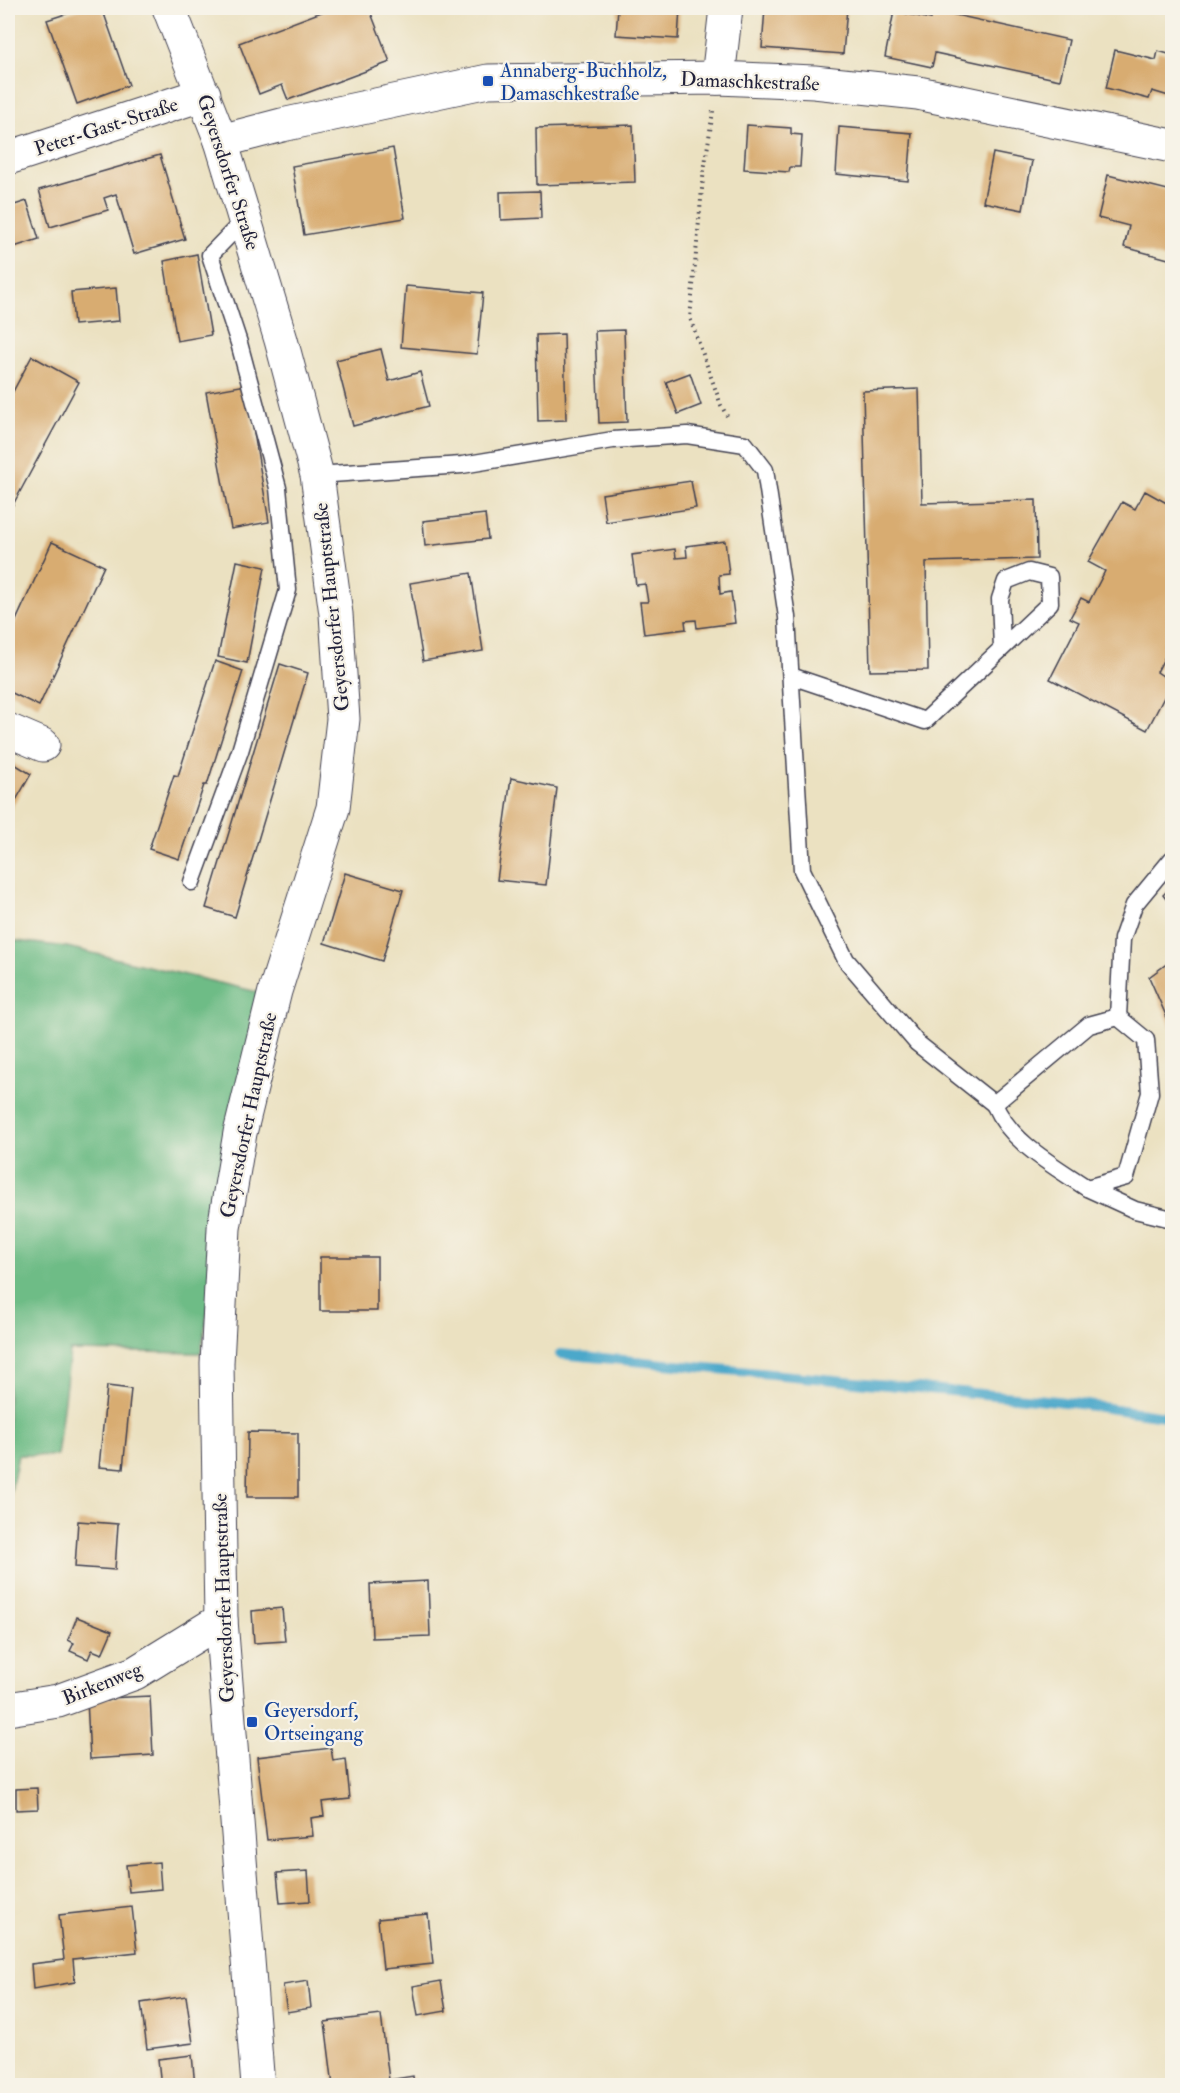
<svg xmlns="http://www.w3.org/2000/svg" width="1180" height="2093" font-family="'IM FELL Double Pica',serif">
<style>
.forest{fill:#6ebc86;stroke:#486f60;stroke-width:1.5}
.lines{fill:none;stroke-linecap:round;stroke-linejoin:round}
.stream{stroke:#4ca8ca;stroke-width:10}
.building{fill:#d8ac71}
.lane-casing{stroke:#403f4f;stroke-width:19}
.street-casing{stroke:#403f4f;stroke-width:35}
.secondary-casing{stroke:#403f4f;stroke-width:35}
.path{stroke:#403f4f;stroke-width:4;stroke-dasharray:1.5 4.5;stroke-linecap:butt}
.lane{stroke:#fff;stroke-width:16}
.street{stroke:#fff;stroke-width:33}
.secondary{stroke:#fff;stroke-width:33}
.transit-dot{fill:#1a4fb4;stroke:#f7f3e8;stroke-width:2}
.labels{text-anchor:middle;stroke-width:4.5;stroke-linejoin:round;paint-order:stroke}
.transit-label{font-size:20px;fill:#164399;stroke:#f7f3e8;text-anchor:start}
.street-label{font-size:20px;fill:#22223b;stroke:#f7f3e8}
</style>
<rect width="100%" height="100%" fill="#f7f3e8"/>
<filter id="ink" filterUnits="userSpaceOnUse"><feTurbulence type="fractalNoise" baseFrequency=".0167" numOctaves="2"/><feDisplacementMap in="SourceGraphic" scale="12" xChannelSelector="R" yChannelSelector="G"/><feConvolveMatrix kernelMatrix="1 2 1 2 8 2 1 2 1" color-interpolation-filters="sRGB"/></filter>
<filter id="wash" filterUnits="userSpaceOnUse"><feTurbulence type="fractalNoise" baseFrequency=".008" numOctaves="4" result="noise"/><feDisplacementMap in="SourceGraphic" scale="24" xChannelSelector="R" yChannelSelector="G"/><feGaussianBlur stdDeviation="1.35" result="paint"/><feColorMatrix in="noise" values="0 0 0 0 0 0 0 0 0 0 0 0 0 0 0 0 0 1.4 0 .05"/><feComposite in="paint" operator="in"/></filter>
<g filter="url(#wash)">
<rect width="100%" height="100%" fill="#ebe1c1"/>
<polygon class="forest" points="8,940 67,947 258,992 201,1353 70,1351 57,1456 18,1455 8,1506"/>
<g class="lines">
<polyline class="stream" points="560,1354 1057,1401 1172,1417"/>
</g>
<g id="blocks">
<g class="building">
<polygon points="84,8 102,8 129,85 77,104 47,20"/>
<polygon points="332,8 369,8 390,62 288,100 282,85 259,94 239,43"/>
<polygon points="618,8 680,8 678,39 616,35"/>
<polygon points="765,8 847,8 843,54 762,48"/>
<polygon points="933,10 1069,40 1060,80 935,53 932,67 885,57 894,11 931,19"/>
<polygon points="1115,50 1156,60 1158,51 1172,55 1172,97 1152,91 1149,99 1106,88"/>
<polygon points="633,125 635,182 537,185 536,128"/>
<polygon points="747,125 791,128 791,134 802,135 800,167 790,167 789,172 744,169"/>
<polygon points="839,127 912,133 908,181 836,174"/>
<polygon points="393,148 405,218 304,235 292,166"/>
<polygon points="993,153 1032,161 1023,210 983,202"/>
<polygon points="160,155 185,239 134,254 116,194 104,198 108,210 50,227 39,190"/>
<polygon points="1108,175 1172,191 1172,260 1124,247 1129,226 1098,218"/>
<polygon points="540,191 541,218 501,220 500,192"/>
<polygon points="27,201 39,239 8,249 8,207"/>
<polygon points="197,254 211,335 177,341 164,261"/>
<polygon points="406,286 483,293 477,354 401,347"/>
<polygon points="116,288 119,321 74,325 71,292"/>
<polygon points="624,330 627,422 599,423 595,331"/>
<polygon points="564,334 566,420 538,421 536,335"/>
<polygon points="381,349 389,381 420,372 429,406 353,426 336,360"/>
<polygon points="32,356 79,382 8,514 8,401"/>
<polygon points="690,373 701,405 678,414 666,382"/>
<polygon points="246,385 269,522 231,529 206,392"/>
<polygon points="919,389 922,503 1036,500 1037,559 926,562 928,670 870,671 863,391"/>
<polygon points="691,481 696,508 606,522 602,494"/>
<polygon points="1145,491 1172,506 1172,643 1157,672 1172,682 1147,730 1050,679 1079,622 1070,618 1081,598 1089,602 1105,571 1088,562 1122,502 1135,509"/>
<polygon points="485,514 488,539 425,546 423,521"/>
<polygon points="725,541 729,574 719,575 720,594 731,592 735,623 697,628 696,620 685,621 686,629 644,634 640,602 648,602 645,584 636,585 632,555 675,549 676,558 687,557 686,546"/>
<polygon points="52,542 104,566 39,706 8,691 8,638"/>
<polygon points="237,561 265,567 247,663 218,657"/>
<polygon points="471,573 483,651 423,661 410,583"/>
<polygon points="215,661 243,671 207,785 204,785 179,859 149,849 174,775 178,776"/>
<polygon points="280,664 308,673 235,917 206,908"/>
<polygon points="8,760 31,774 8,814"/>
<polygon points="511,778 557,788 546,885 497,880"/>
<polygon points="345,873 403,890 382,961 324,943"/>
<polygon points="1172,886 1172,907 1163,895"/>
<polygon points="1172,960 1172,1029 1149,977"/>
<rect x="320" y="1257" width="57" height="54"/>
<polygon points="107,1386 131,1389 123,1469 99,1467"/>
<polygon points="248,1432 298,1433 298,1497 247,1497"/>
<polygon points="78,1521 118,1524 115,1570 75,1567"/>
<polygon points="428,1581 430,1636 372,1638 370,1584"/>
<polygon points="282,1608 285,1641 254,1643 252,1611"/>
<polygon points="77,1617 112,1631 102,1654 92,1650 88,1659 70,1651 74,1643 68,1640"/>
<polygon points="150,1696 153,1755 90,1759 87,1699"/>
<polygon points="331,1748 333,1761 346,1759 350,1799 322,1802 324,1816 311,1818 313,1836 267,1840 257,1757"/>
<polygon points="37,1788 38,1809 16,1810 16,1789"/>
<polygon points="159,1862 161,1889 129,1892 126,1865"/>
<polygon points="308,1871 310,1901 280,1903 277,1873"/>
<polygon points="132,1907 137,1952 73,1959 75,1982 33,1989 31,1964 64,1960 59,1915"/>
<polygon points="428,1914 433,1964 383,1969 378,1919"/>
<polygon points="308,1981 311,2008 287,2012 283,1985"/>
<polygon points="441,1981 446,2011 418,2016 413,1986"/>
<polygon points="186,1996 193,2043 147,2049 141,2003"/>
<polygon points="381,2015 389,2080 413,2076 414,2086 333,2086 325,2022"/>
<polygon points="192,2055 195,2086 161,2086 158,2059"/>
</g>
</g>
</g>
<g filter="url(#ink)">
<use href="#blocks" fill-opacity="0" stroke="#403f4f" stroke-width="1.5"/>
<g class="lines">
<g class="lane-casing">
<g id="lane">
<polyline points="317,475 462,465 613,440 687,435 745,444 765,470 787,617 802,870 846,960 917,1043 994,1104 1089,1025 1118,1017 1122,939 1134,905 1172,859"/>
<polyline points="791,676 925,721 1050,603 1049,577 1029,572 1006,581 1000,599 1002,648"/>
<polyline points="192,882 240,751 288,590 278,488 239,343 210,255 245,219"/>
<path d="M994,1104C1011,1143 1053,1165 1087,1188L1126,1177L1150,1093L1146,1040L1118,1017"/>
<polyline points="1087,1188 1135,1210 1172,1219"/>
</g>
</g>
<g class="street-casing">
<g id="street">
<polyline points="718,78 726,8"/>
<polyline points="221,141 282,125 488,81 718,78 814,82 918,93 1172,146"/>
<polyline points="8,158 204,94"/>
<polyline points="8,730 43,745"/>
<polyline points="8,1709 58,1701 135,1673 221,1620"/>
</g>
</g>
<g class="secondary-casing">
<polyline id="secondary" points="169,8 221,141 281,340 317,475 336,614 343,719 333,808 275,991 240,1133 224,1228 217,1363 221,1620 258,2086"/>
</g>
<polyline class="path" points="713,111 703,178 690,318 721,405 727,416"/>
<use href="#lane" class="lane"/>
<use href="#street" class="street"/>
<use href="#secondary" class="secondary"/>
</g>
</g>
<g class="transit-dot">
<rect x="482" y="75" width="12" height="12" rx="3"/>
<rect x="246" y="1716" width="12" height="12" rx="3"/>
</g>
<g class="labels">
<g class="transit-label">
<text x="500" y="77">Annaberg-Buchholz,<tspan x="500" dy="23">Damaschkestraße</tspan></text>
<text x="264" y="1717">Geyersdorf,<tspan x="264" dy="23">Ortseingang</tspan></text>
</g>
<g class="street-label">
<text transform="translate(750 81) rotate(2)" y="7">Damaschkestraße</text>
<text transform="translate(106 126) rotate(-18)" y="7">Peter-Gast-Straße</text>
<text transform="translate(229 172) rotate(72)" y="7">Geyersdorfer Straße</text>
<text transform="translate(331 607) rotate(-96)" y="7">Geyersdorfer Hauptstraße</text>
<text transform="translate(248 1115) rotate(-78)" y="7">Geyersdorfer Hauptstraße</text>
<text transform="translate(223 1598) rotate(-92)" y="7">Geyersdorfer Hauptstraße</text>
<text transform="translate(102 1683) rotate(-22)" y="7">Birkenweg</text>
</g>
</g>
<rect width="1180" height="2093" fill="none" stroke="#f7f3e8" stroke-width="30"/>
</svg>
